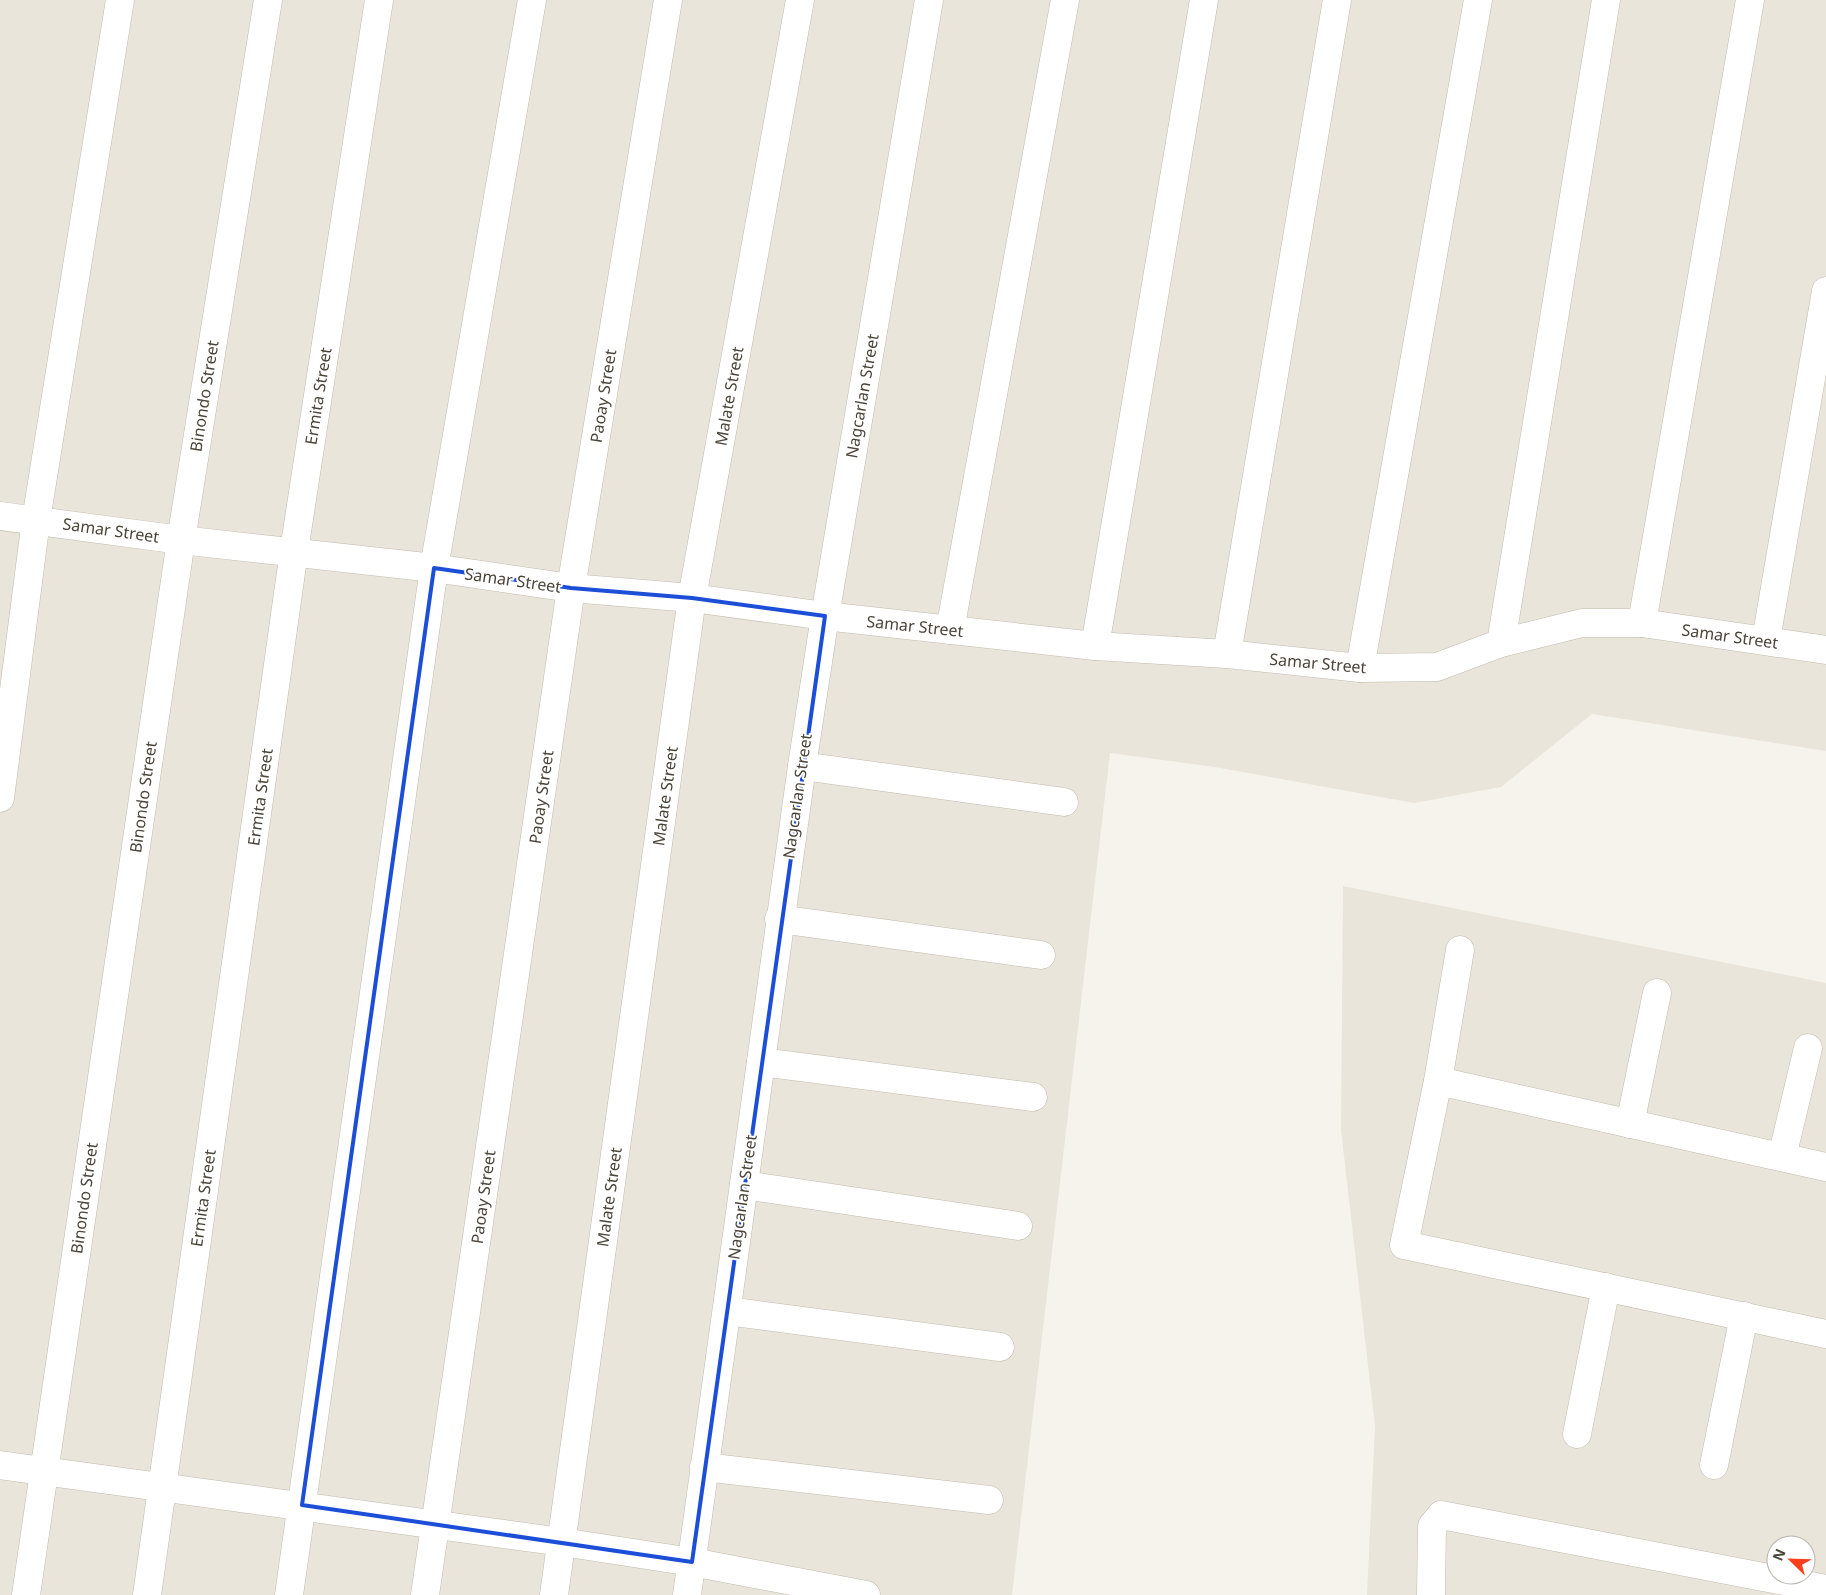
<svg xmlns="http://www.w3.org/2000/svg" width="1826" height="1595" font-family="'Noto Sans',sans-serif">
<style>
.residential{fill:#eae5da;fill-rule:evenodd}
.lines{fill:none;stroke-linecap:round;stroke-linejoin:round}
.street-casing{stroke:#c2bbae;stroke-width:29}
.street{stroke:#fff;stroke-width:28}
.marked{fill:none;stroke:#1d4ed8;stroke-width:4;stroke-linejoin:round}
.labels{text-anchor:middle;stroke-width:4;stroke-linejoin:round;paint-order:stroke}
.street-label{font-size:16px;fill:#4b4439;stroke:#fff}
</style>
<rect width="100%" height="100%" fill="#f6f3ec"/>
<g class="residential">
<polygon points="0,0 1826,0 1826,751 1592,714 1501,787 1414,803 1215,767 1110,753 1012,1595 0,1595"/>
<path d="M1343,886L1826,983V1595H1367L1375,1426L1341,1130ZM1776,1545H1806V1575H1776Z"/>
</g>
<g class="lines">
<g class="street-casing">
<g id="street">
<polyline points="0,516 181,540 434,568 571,588 692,598 825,616 1095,646 1227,654 1360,668 1437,667 1501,643 1582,623 1642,623 1826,650"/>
<polyline points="1642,623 1750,0"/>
<polyline points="950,630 1065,0"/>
<polyline points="1766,640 1826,291"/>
<polyline points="1501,643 1606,0"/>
<polyline points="1095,646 1204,0"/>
<polyline points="1227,654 1337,0"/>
<polyline points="1360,668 1478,0"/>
<polyline points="802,766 1064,802"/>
<polyline points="0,798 36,520 120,0"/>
<polyline points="779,919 1041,955"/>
<polyline points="1460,950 1438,1081 1826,1167"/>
<polyline points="761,1062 1033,1097"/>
<polyline points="1438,1081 1404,1245 1826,1334"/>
<polyline points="1630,1124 1657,993"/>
<polyline points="1782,1157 1808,1048"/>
<polyline points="744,1185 1018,1226"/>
<polyline points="727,1311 1000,1347"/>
<polyline points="1577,1434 1606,1287"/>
<polyline points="0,1465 562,1542 692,1562 866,1595"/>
<polyline points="1714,1465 1744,1316"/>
<polyline points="704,1467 989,1500"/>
<polyline points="26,1595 181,540 268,0"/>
<polyline points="147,1595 294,551 379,0"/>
<polyline points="289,1595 434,568 532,0"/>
<polyline points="425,1595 571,588 668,0"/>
<polyline points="554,1595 692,598 800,0"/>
<polyline points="687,1595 802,766 825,616 929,0"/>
<polyline points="1431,1595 1432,1526 1441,1515 1826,1589"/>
</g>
</g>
<use href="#street" class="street"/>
</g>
<path class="marked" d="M434,568L571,588L692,598L825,616L692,1562L302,1505Z"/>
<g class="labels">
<g class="street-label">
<text transform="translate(204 396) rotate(-81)" y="6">Binondo Street</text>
<text transform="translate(318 396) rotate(-81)" y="6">Ermita Street</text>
<text transform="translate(603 396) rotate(-81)" y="6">Paoay Street</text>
<text transform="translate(729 396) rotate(-80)" y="6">Malate Street</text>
<text transform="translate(862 396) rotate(-80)" y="6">Nagcarlan Street</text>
<text transform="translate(111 530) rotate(8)" y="6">Samar Street</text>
<text transform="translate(513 580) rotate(8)" y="6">Samar Street</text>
<text transform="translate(915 626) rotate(6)" y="6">Samar Street</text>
<text transform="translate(1730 636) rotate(8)" y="6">Samar Street</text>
<text transform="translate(1318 663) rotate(5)" y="6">Samar Street</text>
<text transform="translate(665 796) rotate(-82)" y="6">Malate Street</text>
<text transform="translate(797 796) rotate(-82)" y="6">Nagcarlan Street</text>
<text transform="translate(143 797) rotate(-82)" y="6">Binondo Street</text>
<text transform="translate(260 797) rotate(-82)" y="6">Ermita Street</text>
<text transform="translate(541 797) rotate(-82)" y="6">Paoay Street</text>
<text transform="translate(483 1197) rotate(-82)" y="6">Paoay Street</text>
<text transform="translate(609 1197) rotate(-82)" y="6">Malate Street</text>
<text transform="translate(742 1197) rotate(-82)" y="6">Nagcarlan Street</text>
<text transform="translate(84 1198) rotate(-82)" y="6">Binondo Street</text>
<text transform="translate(203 1198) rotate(-82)" y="6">Ermita Street</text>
</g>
</g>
<g transform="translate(1791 1560) rotate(293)"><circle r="24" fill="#ffffff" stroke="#b7b4b0"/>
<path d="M0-4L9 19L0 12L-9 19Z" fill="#fc3f1d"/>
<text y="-8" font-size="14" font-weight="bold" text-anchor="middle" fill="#4b4439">N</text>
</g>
</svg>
